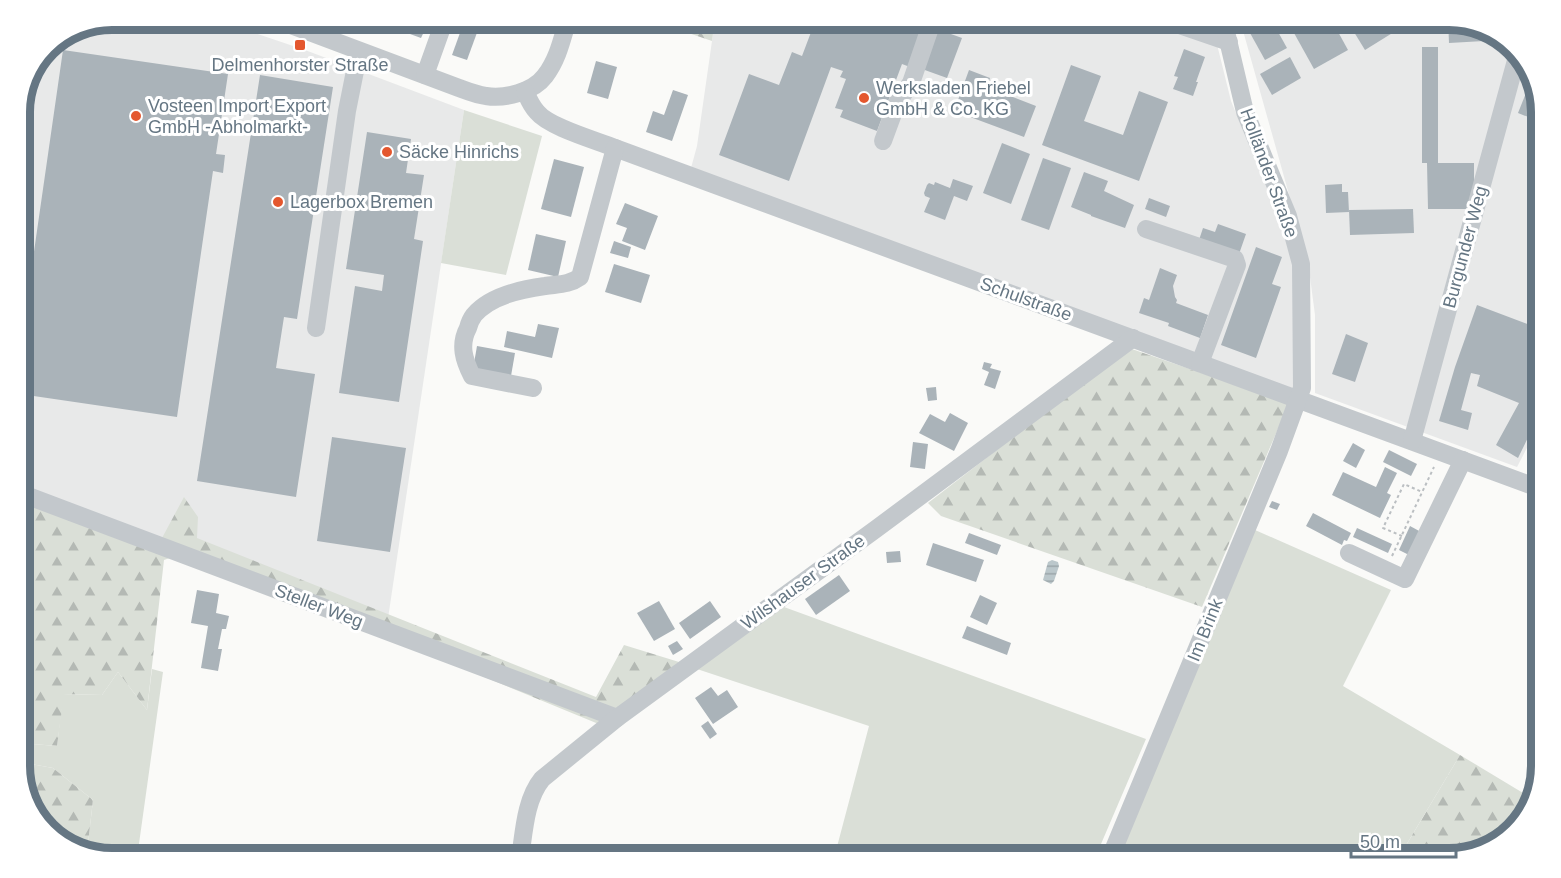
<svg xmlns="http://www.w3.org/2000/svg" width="1561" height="878" font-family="Helvetica,sans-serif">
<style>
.built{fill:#e8e9e9}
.grass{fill:#dadfd7}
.forest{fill:url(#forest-firs)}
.water{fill:url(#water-rules)}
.building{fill:#aab3b9}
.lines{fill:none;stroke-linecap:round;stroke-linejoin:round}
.path{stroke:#bbbfc2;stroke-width:2;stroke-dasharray:3 3;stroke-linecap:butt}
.minor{stroke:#c3c8cc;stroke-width:18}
.poi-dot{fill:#e4572e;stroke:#fff;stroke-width:2}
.labels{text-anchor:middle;stroke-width:6;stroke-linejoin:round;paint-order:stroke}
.poi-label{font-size:18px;fill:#657683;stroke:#fff;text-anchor:start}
.street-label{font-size:18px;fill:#657683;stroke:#fff}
.rim{fill:none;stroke:#657683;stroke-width:8}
</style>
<defs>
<pattern id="forest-firs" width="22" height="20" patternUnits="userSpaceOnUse" patternTransform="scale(1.5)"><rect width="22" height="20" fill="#dadfd7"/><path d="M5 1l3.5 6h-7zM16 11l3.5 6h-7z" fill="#b4b9b4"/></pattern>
<pattern id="water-rules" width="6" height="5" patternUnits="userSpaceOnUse" patternTransform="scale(1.5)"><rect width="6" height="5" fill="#bbc7cb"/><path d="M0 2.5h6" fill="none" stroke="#9ca6aa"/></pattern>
</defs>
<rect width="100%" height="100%" fill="#fafaf8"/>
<g class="built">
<polygon points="112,20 216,20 305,50 464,110 387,625 20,484 20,106 47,46"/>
<polygon points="715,20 1211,20 1231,101 1296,260 1293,390 691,168 697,146"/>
<polygon points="1240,20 1449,20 1495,32 1526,61 1541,106 1541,421 1517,467 1315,393 1315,315 1308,262"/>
</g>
<g class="grass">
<polygon points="464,110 542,136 506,275 441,263"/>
<polygon points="1255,530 1391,590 1343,686 1460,755 1402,852 1393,858 1117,858"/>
<polygon points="784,607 1146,739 1095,858 834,858 869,726 697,669"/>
<polygon points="152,669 163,672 137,858 112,858 87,852 93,800 53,768 20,762 20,743 57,746 63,694 102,695 118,672 147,710"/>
</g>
<g class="forest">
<polygon points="650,20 705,20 714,26 712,41"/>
<polygon points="1129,348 1289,403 1202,607 941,516 928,503"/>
<polygon points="20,484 162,538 184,497 198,517 197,538 596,697 624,645 679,662 601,725 184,553 164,560 147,710 118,672 102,695 64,694 57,746 20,743"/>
<polygon points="1460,755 1533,799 1529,812 1496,846 1450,858 1410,858 1402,852"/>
<polygon points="20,762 53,768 93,800 87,852 66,846 32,813 20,772"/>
</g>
<polygon class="water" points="1052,560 1058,562 1059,566 1054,581 1051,584 1043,580 1048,562"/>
<g class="building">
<polygon points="357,19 374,19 372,25"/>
<polygon points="402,19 430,19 421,38 410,34 414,24"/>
<polygon points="465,19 482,19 467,60 452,55"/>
<polygon points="816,19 919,19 915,29 923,32 910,67 902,64 877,131 840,117 843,110 835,108 846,79 840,77 843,71 831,67 789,181 719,155 749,74 779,85 792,52 802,56"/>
<polygon points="1296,19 1331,19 1348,50 1314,69 1289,24"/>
<polygon points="1346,19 1415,19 1365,50"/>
<polygon points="1448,19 1483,29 1484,41 1449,43"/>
<polygon points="1272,21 1287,48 1265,60 1250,33"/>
<polygon points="937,29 962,38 947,78 922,69"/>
<polygon points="1422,47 1438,47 1438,163 1474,163 1474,209 1428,209 1427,163 1422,163"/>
<polygon points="1184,49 1205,57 1196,82 1198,82 1193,96 1173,89 1178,77 1174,76"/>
<polygon points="63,50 228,74 216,154 225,155 223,173 213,171 177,417 20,394 20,349"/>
<polygon points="1290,57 1301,78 1272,95 1260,74"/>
<polygon points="596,61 617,67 608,99 587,93"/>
<polygon points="1071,65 1101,76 1084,121 1123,135 1139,91 1168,102 1139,181 1042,145"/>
<polygon points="969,70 990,78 987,87 1036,106 1024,137 954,111"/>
<polygon points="260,75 333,87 297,319 284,317 276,368 315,374 296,497 197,481"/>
<polygon points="1532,78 1541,106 1541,122 1518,113"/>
<polygon points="673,90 688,95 672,141 646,132 653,111 664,115"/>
<polygon points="367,132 411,139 406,173 424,175 414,239 423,241 399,402 339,393 355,286 382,291 384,275 346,269"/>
<polygon points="1002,143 1030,154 1011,204 983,193"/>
<polygon points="1043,158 1071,168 1049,230 1021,220"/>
<polygon points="554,159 584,167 571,217 541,209"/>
<polygon points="1541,168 1541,194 1532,191"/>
<polygon points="1084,172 1108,181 1104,191 1134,205 1125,228 1091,216 1091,215 1071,207"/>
<polygon points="953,179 973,186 967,201 954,196 945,220 924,212 930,198 925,196 924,193 927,185 929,183 934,185 935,182 950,188"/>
<polygon points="1342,184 1342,192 1348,192 1349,212 1326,213 1325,185"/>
<polygon points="1149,198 1170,206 1166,217 1145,209"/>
<polygon points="625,203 658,216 645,250 622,241 627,228 616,224"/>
<polygon points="1413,209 1414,233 1350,235 1349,210"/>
<polygon points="1218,224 1246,234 1239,254 1199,240 1203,228 1215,232"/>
<polygon points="536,234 566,241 558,277 528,270"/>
<polygon points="614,241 631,247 628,258 610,253"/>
<polygon points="1256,247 1282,257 1272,284 1281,287 1256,358 1221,345"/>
<polygon points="614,264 650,275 641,303 605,292"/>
<polygon points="1160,268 1177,275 1173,286 1175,297 1177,300 1176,303 1208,315 1200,338 1168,326 1169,323 1139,313 1144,298 1149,300"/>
<polygon points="1477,305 1541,329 1541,411 1518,458 1496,445 1519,403 1477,386 1480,375 1471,373 1461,410 1472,413 1468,430 1439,421 1455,367"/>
<polygon points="538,324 559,328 552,358 504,347 507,331 535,337"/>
<polygon points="1346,334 1368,343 1355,382 1332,374"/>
<polygon points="477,346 515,353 511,376 473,369"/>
<polygon points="984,362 992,364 990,368 1001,371 995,389 984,385 989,372 982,369"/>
<polygon points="936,387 937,400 928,401 926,388"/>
<polygon points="950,413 968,423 954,451 919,433 930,414 945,422"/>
<polygon points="332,437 406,448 390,552 317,541"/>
<polygon points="913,442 928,444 925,469 910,467"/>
<polygon points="1353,443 1365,450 1356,468 1343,461"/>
<polygon points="1389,450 1417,464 1411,476 1383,462"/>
<polygon points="1385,467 1397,473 1387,493 1391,495 1380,518 1332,495 1343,472 1376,487"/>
<polygon points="1272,501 1280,504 1277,510 1269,507"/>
<polygon points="1313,513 1351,533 1347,541 1344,540 1342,545 1306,526"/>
<polygon points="1410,526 1421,532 1409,555 1399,550"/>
<polygon points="1357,528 1392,544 1388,553 1353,537"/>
<polygon points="969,533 1001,545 997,555 965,543"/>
<polygon points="933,543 984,560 976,582 926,565"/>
<polygon points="900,551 901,562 887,563 886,552"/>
<polygon points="839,575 850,591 816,615 805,599"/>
<polygon points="197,590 219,594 216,613 229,616 226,629 222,629 218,649 222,649 218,671 201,668 208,626 191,623"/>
<polygon points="980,595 997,603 987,625 970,617"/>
<polygon points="659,601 675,629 654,641 637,613"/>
<polygon points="710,601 721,617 690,639 679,623"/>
<polygon points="967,626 1011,643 1007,655 962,638"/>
<polygon points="677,641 683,649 673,655 668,646"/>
<polygon points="711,687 718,696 727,690 738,707 713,724 695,698"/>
<polygon points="708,721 717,734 710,739 701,726"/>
</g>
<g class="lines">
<g class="path">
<polyline points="245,19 260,25"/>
<polyline points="1402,536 1383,528 1404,484 1422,492"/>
<polyline points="1392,556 1434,467"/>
</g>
<g class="minor">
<path d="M275,19L459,88C467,91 477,95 486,96C505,99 533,92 545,76C558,59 562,39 568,19"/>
<polyline points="1034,19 1049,25 1078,24 1095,19"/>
<polyline points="1162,19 1229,42"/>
<polyline points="425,75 445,19"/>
<path d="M525,91C528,98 531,106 537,112C549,127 595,140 615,148L1541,489"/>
<polyline points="883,141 897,103 911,83 933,19"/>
<polyline points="1146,229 1235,259 1237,265 1200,363"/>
<polyline points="316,328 347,111 359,51"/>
<path d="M533,388L472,376C464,360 459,345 468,328C469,324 471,319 474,315C490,296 522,289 545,286C558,284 569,285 580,277L615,148"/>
<polyline points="1412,441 1518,53"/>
<polyline points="20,493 617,718"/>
<polyline points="1349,553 1405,579 1463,460"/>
<path d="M520,858C524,833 525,800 542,779L617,718L876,529L1133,338"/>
<polyline points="1110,858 1279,451 1302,388 1301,264 1288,216 1245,112 1223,19"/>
</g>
</g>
<g class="poi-dot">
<rect x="294" y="39" width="12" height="12" rx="3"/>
<circle cx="864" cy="98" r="6"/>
<circle cx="136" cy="116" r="6"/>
<circle cx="387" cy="152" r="6"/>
<circle cx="278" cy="202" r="6"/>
</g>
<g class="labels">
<g class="poi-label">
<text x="300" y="71" text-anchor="middle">Delmenhorster Straße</text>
<text x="876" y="94">Werksladen Friebel<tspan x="876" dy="21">GmbH &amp; Co. KG</tspan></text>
<text x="148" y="112">Vosteen Import Export<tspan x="148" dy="21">GmbH -Abholmarkt-</tspan></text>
<text x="399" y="158">Säcke Hinrichs</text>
<text x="290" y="208">Lagerbox Bremen</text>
</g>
<g class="street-label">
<text transform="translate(1269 173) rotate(70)" y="6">Holländer Straße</text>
<text transform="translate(1465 247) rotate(-75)" y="6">Burgunder Weg</text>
<text transform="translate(1026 299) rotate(20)" y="6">Schulstraße</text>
<text transform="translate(803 582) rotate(-36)" y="6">Wilshauser Straße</text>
<text transform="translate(319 606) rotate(21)" y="6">Steller Weg</text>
<text transform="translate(1205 630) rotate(-68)" y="6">Im Brink</text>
</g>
</g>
<path d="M0 0H1561V878H0ZM112 30H1449A82 82 0 0 1 1531 112V766A82 82 0 0 1 1449 848H112A82 82 0 0 1 30 766V112A82 82 0 0 1 112 30Z" fill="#fff" fill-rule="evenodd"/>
<path class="rim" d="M112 30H1449A82 82 0 0 1 1531 112V766A82 82 0 0 1 1449 848H112A82 82 0 0 1 30 766V112A82 82 0 0 1 112 30Z"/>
<path d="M1351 848v9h105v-9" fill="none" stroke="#657683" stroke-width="3"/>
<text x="1360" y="848" font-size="18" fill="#657683" stroke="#ffffff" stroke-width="4.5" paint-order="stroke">50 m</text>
</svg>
